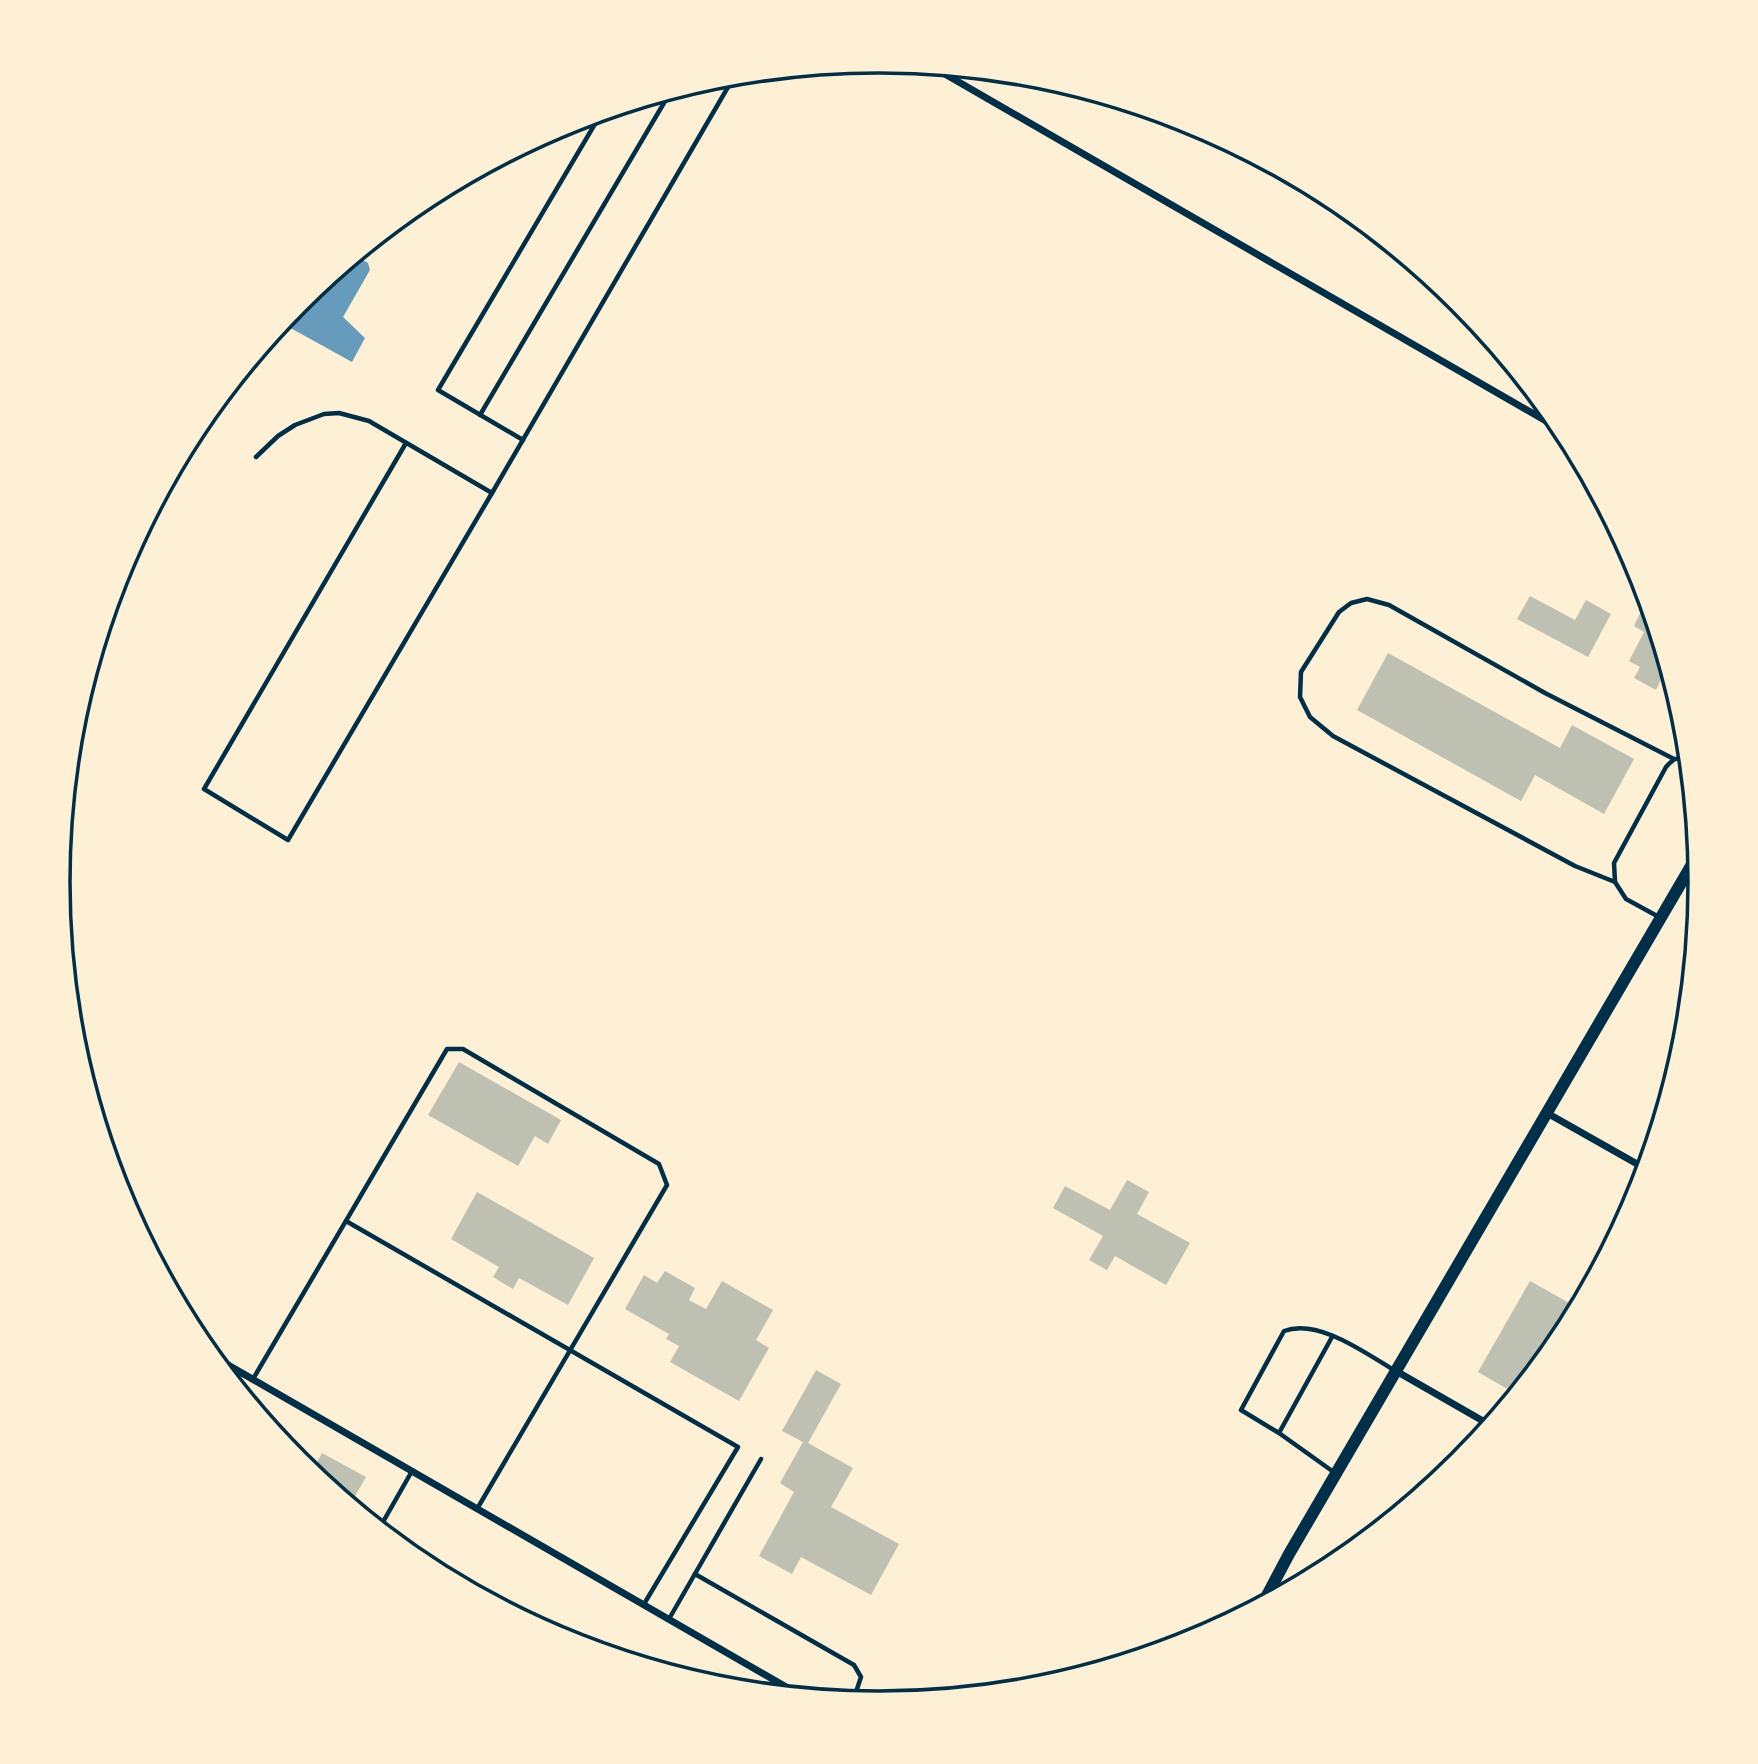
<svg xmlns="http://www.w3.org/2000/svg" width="1758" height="1764" font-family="'PT Sans',sans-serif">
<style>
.water{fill:#669bbc}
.building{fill:#bec0b2}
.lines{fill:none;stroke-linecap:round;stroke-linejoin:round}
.service{stroke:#003049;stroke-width:4.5}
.minor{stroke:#003049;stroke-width:7}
.secondary{stroke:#003049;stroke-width:12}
.rim{fill:none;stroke:#003049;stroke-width:3.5}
</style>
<rect width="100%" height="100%" fill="#fdf0d5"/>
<polygon class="water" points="354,255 368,263 370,270 343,317 365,338 352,362 285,325 299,301"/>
<g class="building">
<polygon points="1530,596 1575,620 1586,600 1611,614 1588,657 1517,619"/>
<polygon points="1643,607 1651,611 1673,686 1661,680 1656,690 1634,678 1640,667 1629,661 1644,632 1634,626"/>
<polygon points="1388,653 1560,748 1572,725 1634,759 1604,814 1535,775 1521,801 1357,710"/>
<polygon points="459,1062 561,1120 548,1144 535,1136 518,1166 428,1115"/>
<polygon points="1127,1180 1149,1192 1137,1214 1190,1243 1166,1285 1115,1256 1107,1270 1089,1260 1103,1236 1053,1208 1065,1186 1110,1210"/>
<polygon points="477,1192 594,1258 568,1305 519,1278 513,1289 493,1277 499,1267 451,1239"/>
<polygon points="665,1271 695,1288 689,1300 706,1309 722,1281 773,1310 756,1340 769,1348 739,1401 670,1362 679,1346 666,1339 669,1334 625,1309 644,1275 657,1283"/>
<polygon points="1530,1281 1578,1308 1562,1338 1516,1394 1478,1372"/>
<polygon points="816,1370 841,1384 808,1443 853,1468 831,1507 899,1544 871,1595 801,1557 792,1574 759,1556 794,1492 780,1483 803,1442 782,1431"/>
<polygon points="322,1453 366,1477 350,1505 311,1473"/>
<polygon points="423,1551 453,1568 449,1576 464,1584 463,1586 418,1561"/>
</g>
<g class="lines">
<g class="service">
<polyline points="480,415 671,91"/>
<polyline points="523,440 438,390 602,112"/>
<polyline points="406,443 204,789 288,840 492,493"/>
<polyline points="256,457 278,436 295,425 324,414 339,413 369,421 492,493 735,75"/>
<polyline points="1615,882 1575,866 1333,736 1310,717 1300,697 1301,672 1339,612 1351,603 1367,599 1389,605 1545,693 1674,759"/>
<path d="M1659,917L1626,899L1615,882L1614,863L1666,767C1673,759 1677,756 1688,760"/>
<polyline points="346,1221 738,1447 644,1604"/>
<polyline points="1332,1337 1279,1433 1335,1473"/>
<polyline points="253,1379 447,1049 463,1049 659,1164 667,1185 477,1509"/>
<path d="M1279,1433L1241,1410L1284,1331C1318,1318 1365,1353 1394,1370"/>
<polyline points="379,1529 412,1471"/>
<polyline points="695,1574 854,1665 861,1677 853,1701"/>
<polyline points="669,1619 761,1459"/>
</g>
<g class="minor">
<polyline points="931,66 1565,432"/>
<polyline points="1547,1113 1646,1169"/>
<polyline points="209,1354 800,1695"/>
<polyline points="1396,1371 1490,1425"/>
</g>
<polyline class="secondary" points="1263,1603 1289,1554 1698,854"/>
</g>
<path d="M0 0H1758V1764H0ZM70 882a809 809 0 1 1 1618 0a809 809 0 1 1-1618 0Z" fill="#fdf0d5" fill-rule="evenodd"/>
<path class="rim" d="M70 882a809 809 0 1 1 1618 0a809 809 0 1 1-1618 0Z"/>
</svg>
